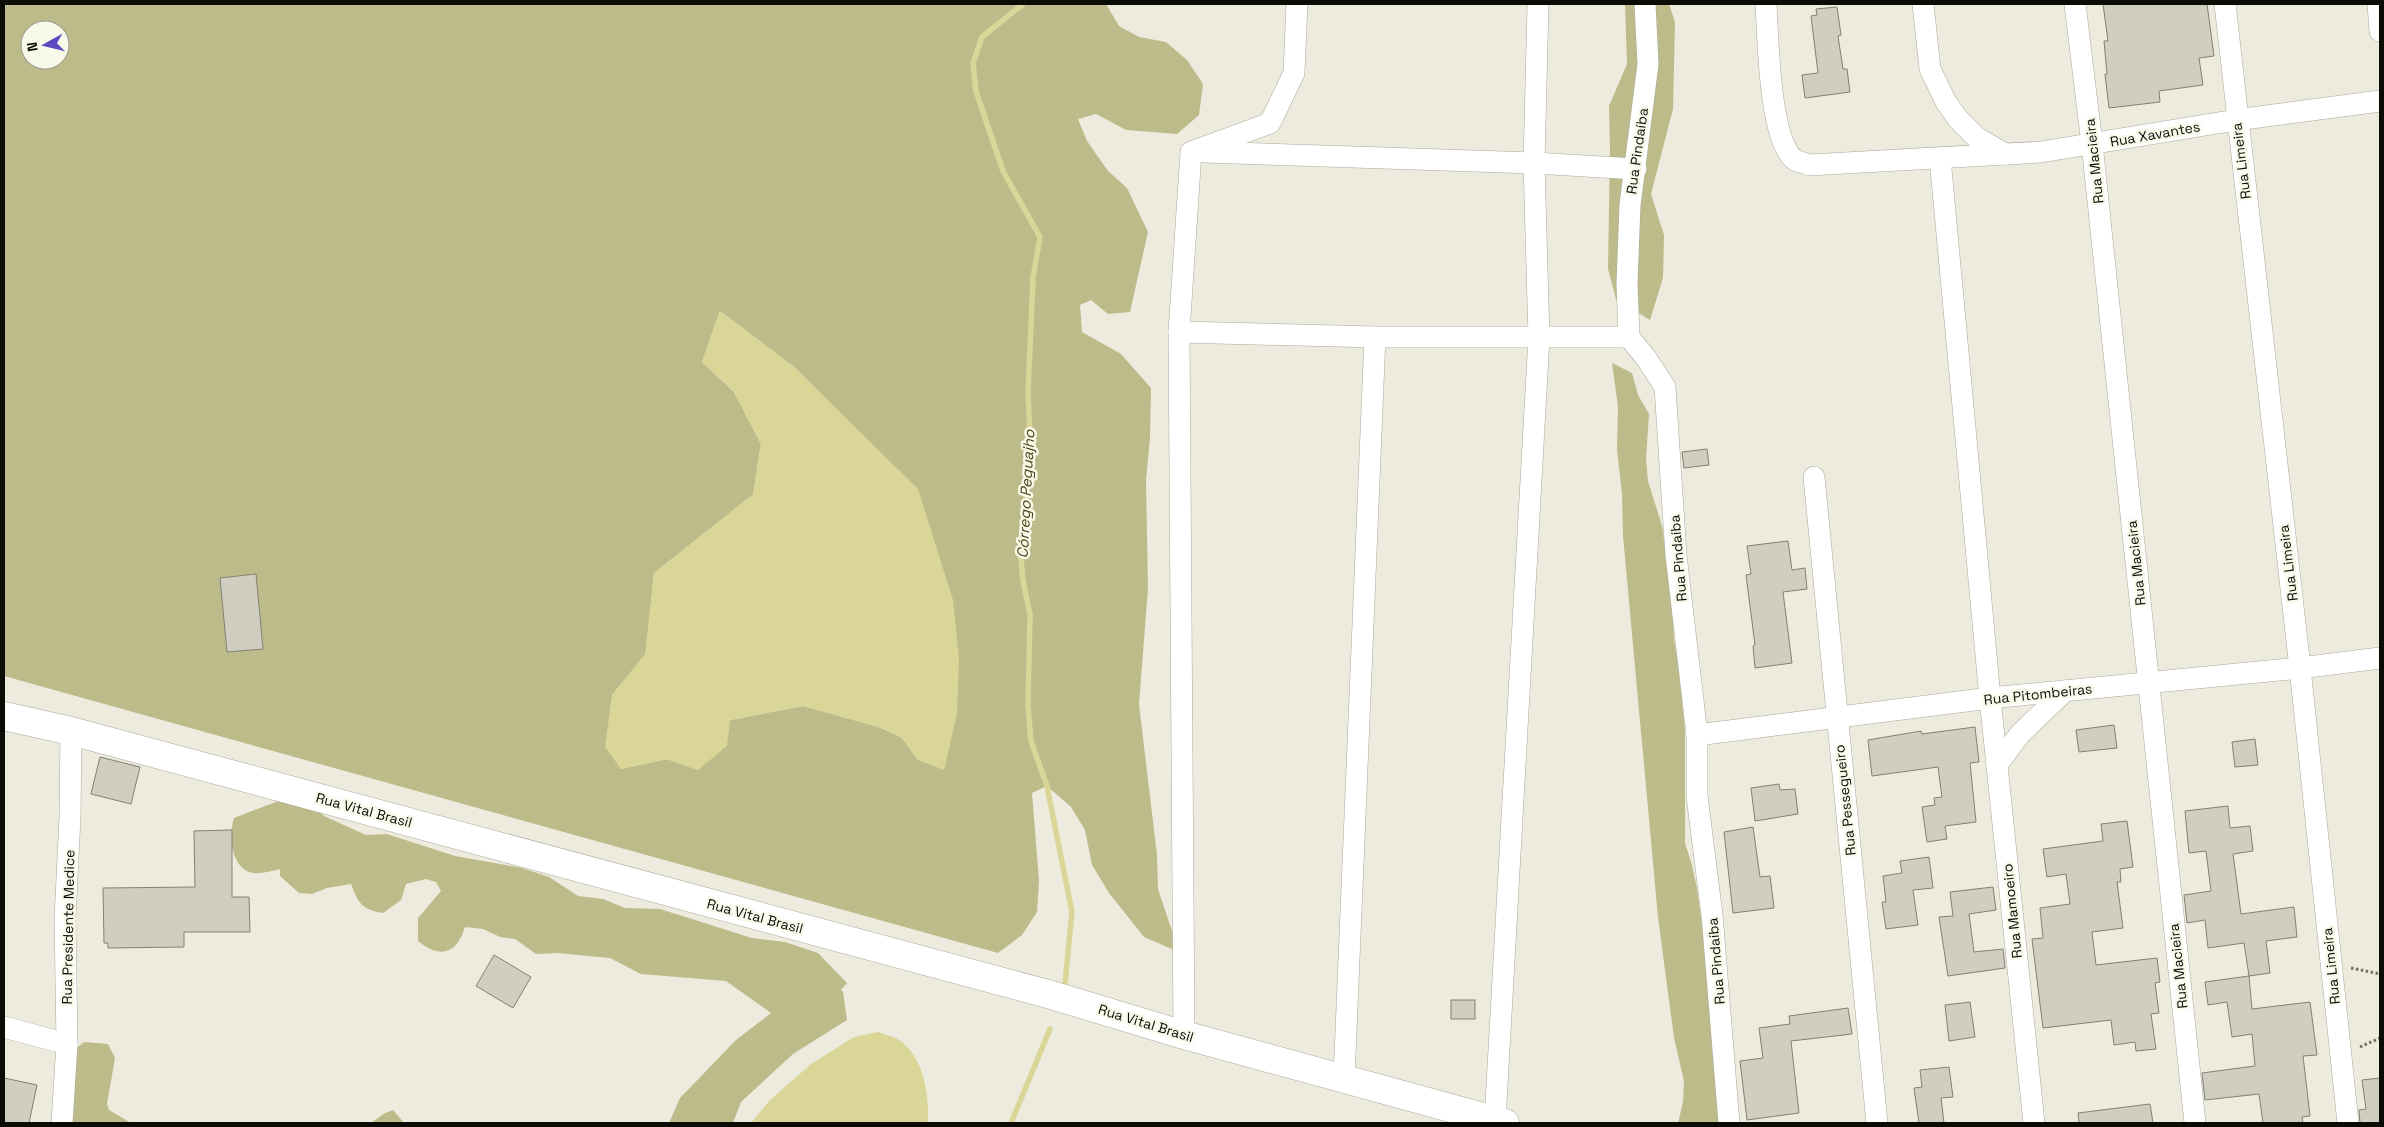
<svg xmlns="http://www.w3.org/2000/svg" width="2384" height="1127" font-family="'Space Grotesk',sans-serif">
<style>
.green{fill:#bebb8b;fill-rule:evenodd}
.water{fill:#dad698}
.lines{fill:none;stroke-linecap:round;stroke-linejoin:round}
.stream{stroke:#dad698;stroke-width:5.5}
.building{fill:#cfcec0;stroke:#818174}
.minor-casing{stroke:#aaa99b;stroke-width:22}
.major-casing{stroke:#aaa99b;stroke-width:29}
.path{stroke:#717168;stroke-width:3;stroke-dasharray:2.5 2.5;stroke-linecap:butt}
.minor{stroke:#fff;stroke-width:21}
.major{stroke:#fff;stroke-width:28}
.labels{text-anchor:middle;stroke-width:5;stroke-linejoin:round;paint-order:stroke}
.street-label{font-size:14px;fill:#0c0c07;stroke:#f9f9ea}
.water-label{font-size:15px;font-style:italic;fill:#4a4618;stroke:#f9f9ea}
</style>
<rect width="100%" height="100%" fill="#ecebdd"/>
<g class="green">
<path d="M4,4H1106L1119,26L1139,37L1166,42L1187,60L1203,84L1199,115L1177,134L1126,130L1096,114L1078,119L1087,141L1108,171L1127,188L1148,232L1130,312L1108,314L1091,300L1080,305L1082,332L1121,354L1151,388L1150,438L1146,480L1148,588L1139,704L1157,855L1158,889L1179,952L1144,937L1109,893L1092,865L1085,830L1071,807L1047,786L1032,793L1039,881L1037,912L1022,935L998,953L4,676ZM30,30H60V60H30ZM720,311L794,367L918,490L934,545L918,760L902,738L879,727L803,706L730,720L698,770L667,759L621,769L612,695L646,654L654,573L753,495L761,444L734,392L702,362Z"/>
<polygon points="1625,4 1669,4 1675,22 1673,109 1651,194 1664,235 1663,278 1650,320 1616,299 1608,269 1610,150 1609,106 1627,64"/>
<polygon points="1612,363 1632,373 1638,395 1649,414 1646,459 1648,481 1662,526 1672,596 1674,640 1678,662 1685,730 1685,843 1692,865 1697,889 1716,1025 1721,1123 1678,1123 1683,1102 1684,1081 1674,1038 1658,917 1623,536 1622,494 1617,450 1618,407"/>
<path d="M289,797L304,799L324,816L366,835L387,834L455,856L522,868L549,877L578,896L603,899L625,908L660,909L752,938L785,942L818,953L847,983L841,990L843,992L847,1020L793,1054L741,1102L733,1123H669L680,1098L736,1040L771,1013L726,981L641,974L610,958L558,953L536,954L515,939L500,937L483,929L465,927C457,954 440,959 418,941V918L441,891L436,882L426,879L406,884L401,900L383,913C361,909 359,904 351,884L327,888L312,894L299,893L280,876V869C272,871 261,874 253,873C231,869 228,835 234,818Z"/>
<polygon points="84,1042 108,1044 115,1058 107,1104 109,1110 131,1123 71,1123 69,1054"/>
<polygon points="393,1110 404,1123 371,1123 385,1113"/>
</g>
<g class="water">
<polygon points="720,311 794,367 918,489 953,600 959,658 957,714 944,770 918,760 902,738 879,727 803,706 730,720 727,746 698,770 667,759 621,769 605,747 612,695 645,654 654,573 753,494 761,444 734,392 702,362"/>
<path d="M878,1032C886,1035 897,1037 903,1043C925,1062 929,1096 928,1123H751L770,1100L811,1064L854,1037Z"/>
</g>
<g class="lines">
<g class="stream">
<polyline points="1023,4 982,37 973,63 976,91 1003,171 1040,237 1033,278 1028,393 1031,455 1020,548 1023,581 1030,614 1028,707 1031,741 1047,786 1072,912 1065,984"/>
<polyline points="1011,1123 1050,1029"/>
</g>
</g>
<g class="building">
<polygon points="2103,4 2207,4 2214,56 2199,58 2203,85 2159,91 2160,102 2109,108 2105,74 2107,74 2104,41 2108,41"/>
<polygon points="1837,7 1841,35 1838,36 1843,69 1847,69 1850,92 1805,98 1802,75 1818,73 1811,16 1817,15 1816,9"/>
<polygon points="1707,449 1709,465 1684,468 1682,452"/>
<polygon points="1788,541 1792,570 1805,568 1807,589 1783,592 1792,663 1755,668 1753,646 1755,645 1746,575 1751,574 1747,546"/>
<polygon points="256,574 263,649 227,652 220,578"/>
<polygon points="2114,725 2117,748 2079,752 2076,730"/>
<polygon points="1975,727 1979,762 1970,763 1976,822 1945,826 1947,839 1927,842 1922,807 1935,805 1934,798 1942,797 1938,767 1872,776 1868,740 1921,731 1922,734"/>
<polygon points="2255,739 2258,765 2235,767 2232,742"/>
<polygon points="100,757 140,767 131,804 91,794"/>
<polygon points="1779,784 1780,790 1795,789 1798,814 1755,821 1751,788"/>
<polygon points="2228,806 2230,828 2250,826 2253,851 2233,854 2241,914 2294,907 2297,937 2266,941 2270,973 2249,976 2252,1009 2310,1002 2317,1055 2303,1056 2310,1116 2302,1117 2303,1123 2263,1123 2259,1094 2205,1100 2202,1073 2255,1066 2252,1034 2232,1037 2227,1002 2208,1005 2205,982 2249,976 2244,943 2208,948 2205,920 2187,923 2184,895 2211,891 2206,851 2189,853 2185,811"/>
<polygon points="2127,821 2133,867 2120,869 2121,882 2117,882 2123,928 2092,932 2096,965 2157,958 2160,982 2155,983 2159,1013 2151,1014 2156,1049 2136,1051 2135,1042 2114,1045 2111,1020 2043,1028 2032,939 2043,938 2040,908 2070,904 2066,874 2047,877 2043,849 2103,841 2101,824"/>
<polygon points="1753,827 1760,877 1770,876 1774,908 1733,913 1724,832"/>
<polygon points="232,830 232,897 249,897 250,932 184,932 184,947 108,948 108,943 104,943 103,888 195,887 194,831"/>
<polygon points="1929,857 1933,888 1913,890 1918,925 1886,929 1882,902 1886,902 1883,876 1902,873 1900,861"/>
<polygon points="1993,887 1996,910 1969,914 1974,952 2003,949 2005,968 1948,976 1939,917 1953,916 1950,892"/>
<polygon points="494,955 531,977 513,1008 476,986"/>
<rect x="1451" y="1000" width="24" height="19"/>
<polygon points="1970,1002 1975,1037 1949,1041 1945,1005"/>
<polygon points="1848,1008 1852,1034 1791,1041 1799,1113 1747,1120 1740,1061 1763,1058 1759,1028 1790,1024 1789,1016"/>
<polygon points="1949,1067 1953,1097 1941,1098 1944,1123 1919,1123 1914,1088 1922,1087 1920,1070"/>
<polygon points="4,1078 37,1085 29,1123 4,1123"/>
<polygon points="2380,1078 2380,1123 2360,1123 2359,1110 2366,1109 2362,1080"/>
<polygon points="2150,1104 2153,1123 2079,1123 2078,1113"/>
</g>
<g class="lines">
<g class="minor-casing">
<g id="minor">
<polyline points="1645,4 1648,64 1630,205 1627,283 1629,337 1646,358 1665,387 1676,555 1697,735 1697,796 1712,915 1729,1123"/>
<path d="M1766,4C1768,36 1769,141 1795,160C1799,162 1805,163 1809,165L2041,152L2236,120L2380,101"/>
<polyline points="1923,4 1930,69 1946,102 1958,119 1976,137 2005,154"/>
<polyline points="2075,4 2092,144 2195,1123"/>
<polyline points="2225,4 2300,668 2348,1123"/>
<polyline points="2378,4 2380,31"/>
<polyline points="1204,152 1534,163 1636,169"/>
<polyline points="1940,158 1990,698 2034,1123"/>
<polyline points="1179,332 1375,337 1629,337"/>
<polyline points="1814,477 1877,1123"/>
<polyline points="1697,735 1990,698 2300,668 2380,658"/>
<polyline points="1997,765 2020,734 2065,691"/>
<polyline points="4,1027 67,1044"/>
<polyline points="1184,1035 1179,332 1191,152 1270,123 1294,73 1297,4"/>
<polyline points="1344,1079 1375,337"/>
<polyline points="1495,1121 1539,338 1534,163 1538,4"/>
<polyline points="62,1123 67,1044 65,919 70,817 71,731"/>
</g>
</g>
<g class="major-casing">
<polyline id="major" points="4,716 71,731 1048,994 1184,1035 1505,1123"/>
</g>
<g class="path">
<polyline points="2351,968 2380,974"/>
<polyline points="2360,1047 2380,1038"/>
</g>
<use href="#minor" class="minor"/>
<use href="#major" class="major"/>
</g>
<g class="labels">
<g class="street-label">
<text transform="translate(2155 134) rotate(-10)" y="5">Rua Xavantes</text>
<text transform="translate(1637 151) rotate(-82)" y="5">Rua Pindaíba</text>
<text transform="translate(2094 161) rotate(-96)" y="5">Rua Macieira</text>
<text transform="translate(2241 161) rotate(-97)" y="5">Rua Limeira</text>
<text transform="translate(1678 558) rotate(-95)" y="5">Rua Pindaíba</text>
<text transform="translate(2136 563) rotate(-96)" y="5">Rua Macieira</text>
<text transform="translate(2288 563) rotate(-97)" y="5">Rua Limeira</text>
<text transform="translate(2038 694) rotate(-6)" y="5">Rua Pitombeiras</text>
<text transform="translate(1845 800) rotate(-96)" y="5">Rua Pessegueiro</text>
<text transform="translate(364 810) rotate(15)" y="5">Rua Vital Brasil</text>
<text transform="translate(2012 911) rotate(-96)" y="5">Rua Mamoeiro</text>
<text transform="translate(755 916) rotate(15)" y="5">Rua Vital Brasil</text>
<text transform="translate(68 927) rotate(-89)" y="5">Rua Presidente Medice</text>
<text transform="translate(1716 961) rotate(-95)" y="5">Rua Pindaíba</text>
<text transform="translate(2178 966) rotate(-96)" y="5">Rua Macieira</text>
<text transform="translate(2331 966) rotate(-96)" y="5">Rua Limeira</text>
<text transform="translate(1146 1023) rotate(17)" y="5">Rua Vital Brasil</text>
</g>
<g class="water-label">
<text transform="translate(1026 494) rotate(-87)" y="5">Córrego Peguajho</text>
</g>
</g>
<rect width="2384" height="1127" fill="none" stroke="#0c0c07" stroke-width="10"/>
<g transform="translate(45 45) rotate(262)"><circle r="24" fill="#f9f9ea" stroke="#9a9a8f"/>
<path d="M0-4L9 19L0 12L-9 19Z" fill="#5d4bc4"/>
<text y="-8" font-size="14" font-weight="bold" text-anchor="middle" fill="#0c0c07">N</text>
</g>
</svg>
